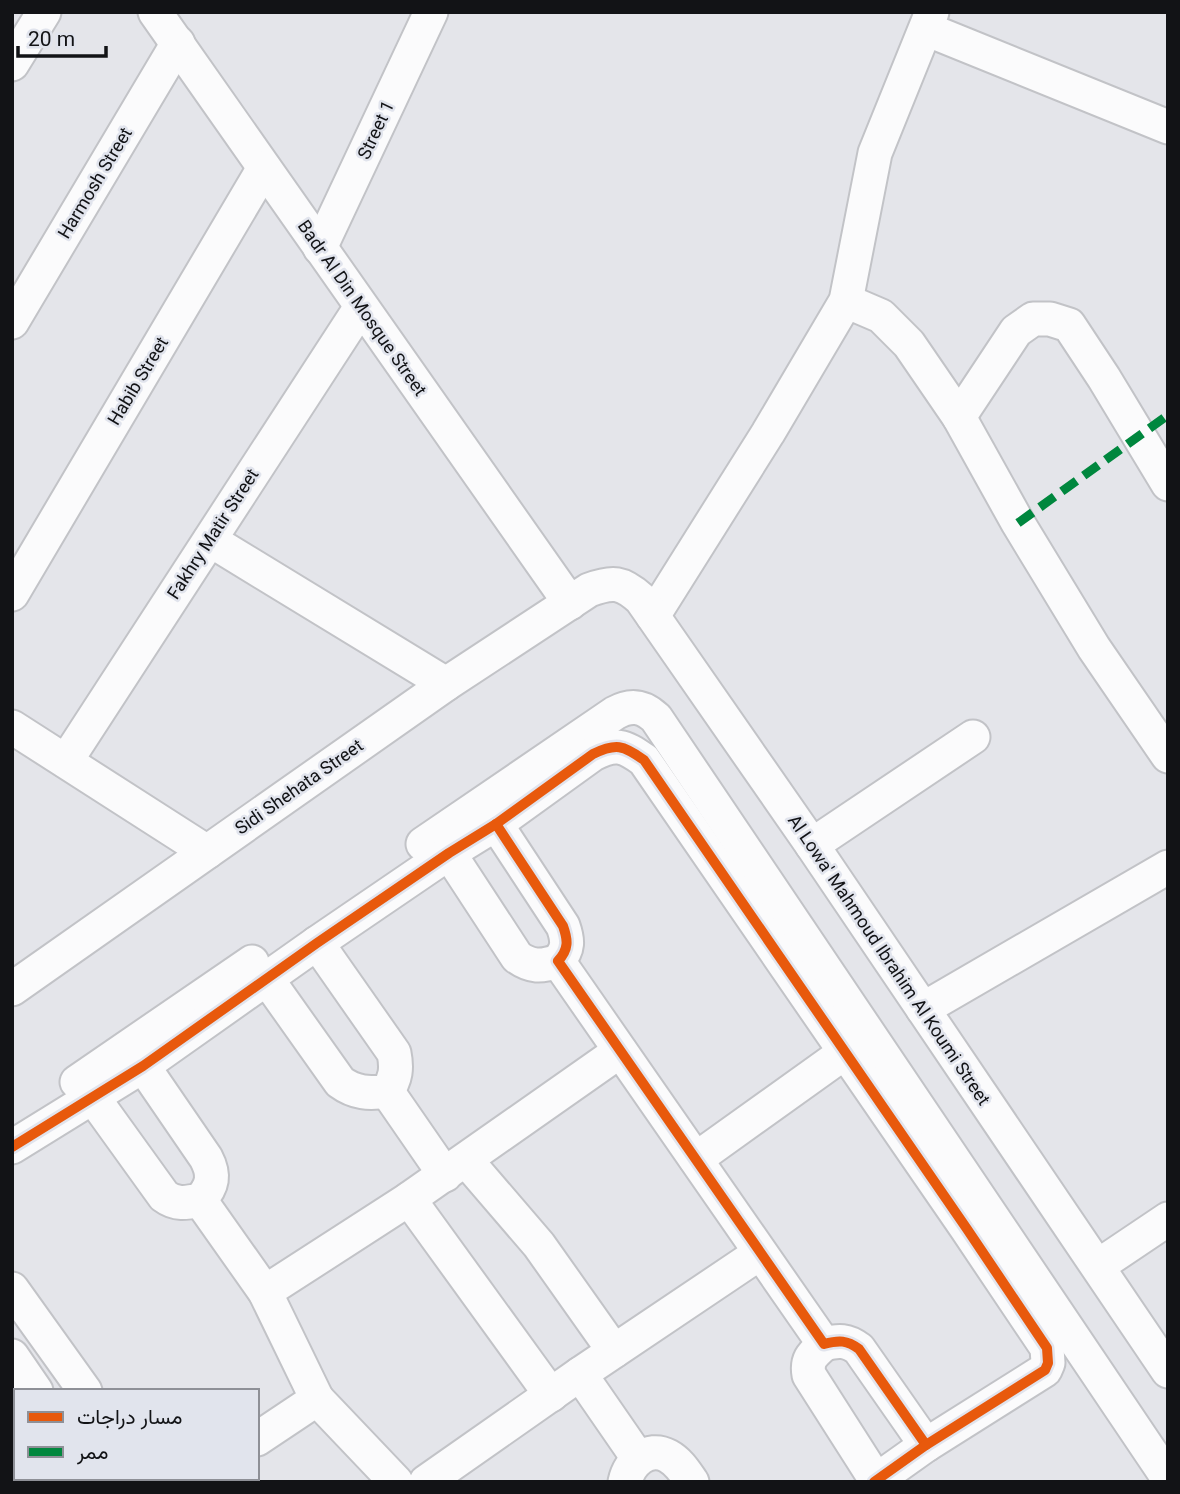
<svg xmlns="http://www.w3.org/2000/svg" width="1180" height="1494" font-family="Roboto,Vazirmatn,sans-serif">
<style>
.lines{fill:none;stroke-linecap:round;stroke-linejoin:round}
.minor-casing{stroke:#c2c3c7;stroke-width:37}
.minor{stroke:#fbfbfc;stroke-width:33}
.quiet{stroke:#00873e;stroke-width:9;stroke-dasharray:18 9;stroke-linecap:butt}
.cycleway-casing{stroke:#e1e4ed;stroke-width:15}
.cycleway{stroke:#e8590c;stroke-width:10}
.labels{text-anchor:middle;stroke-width:5;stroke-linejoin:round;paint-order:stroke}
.street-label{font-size:18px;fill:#121316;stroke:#e1e4ed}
</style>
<rect width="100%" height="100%" fill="#e4e5ea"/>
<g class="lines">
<g class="minor-casing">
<g id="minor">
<polyline points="155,12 570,603"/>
<polyline points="926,29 1168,127"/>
<polyline points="12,64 44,12"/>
<polyline points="320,248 431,12"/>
<polyline points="846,301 881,316 909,344 959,417 1018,523 1094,648 1168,756"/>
<polyline points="12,322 178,43"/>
<polyline points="959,417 1016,331 1033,319 1050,319 1069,325 1104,378 1168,484"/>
<polyline points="210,540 446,684"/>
<polyline points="12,594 264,168"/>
<polyline points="653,616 768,433 846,301 875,153 932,12"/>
<polyline points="12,727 207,852"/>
<polyline points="66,761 361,307"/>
<path d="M496,824L563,926C568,940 569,949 558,961L824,1344C839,1340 847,1340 859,1349L926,1445"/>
<path d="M423,844L615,713C631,704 643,706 656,718L1168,1478"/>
<polyline points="812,845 973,737"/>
<path d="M449,853L517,957C531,967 541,967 558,961"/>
<path d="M267,979L340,1082C355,1093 369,1094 387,1091C396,1079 397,1068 394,1053L317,943"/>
<path d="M12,989L446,684L589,590C613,581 622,582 641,599L812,845L1168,1371"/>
<polyline points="923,1009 1168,867"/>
<polyline points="77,1082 252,962"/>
<polyline points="387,1091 445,1175"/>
<path d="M92,1096L164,1196C176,1205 186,1203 200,1200C213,1186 215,1175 206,1158L143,1066"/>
<path d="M12,1147L143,1066L317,943L449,853L496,824L593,754C616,743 623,745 644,760L967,1229L1047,1348L1048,1363L1045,1370L926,1445L874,1482"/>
<polyline points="696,1159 865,1038"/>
<polyline points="466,1160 539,1245 614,1351"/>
<polyline points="409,1199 551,1395"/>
<polyline points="200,1200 265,1292 317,1399 257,1439"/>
<polyline points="1098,1266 1168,1219"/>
<polyline points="12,1289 85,1391"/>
<polyline points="265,1292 409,1199 620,1051"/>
<path d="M824,1344C813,1354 806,1359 809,1375L876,1480"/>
<polyline points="12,1356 36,1391"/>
<polyline points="580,1374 638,1458"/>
<polyline points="317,1399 396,1482"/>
<polyline points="95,1478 98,1482"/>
<polyline points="149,1478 152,1482"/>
<polyline points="193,1482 198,1478"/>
<polyline points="426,1482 580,1374 760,1253"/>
<path d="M625,1482C629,1463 648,1445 668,1456C679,1462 685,1472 692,1482"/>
</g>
</g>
<use href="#minor" class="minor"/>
<polyline class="quiet" points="1018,523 1168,415"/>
<g class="cycleway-casing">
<g id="cycleway">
<path d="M496,824L563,926C568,940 569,949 558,961L824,1344C839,1340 847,1340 859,1349L926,1445"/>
<path d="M12,1147L143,1066L317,943L449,853L496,824L593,754C616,743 623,745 644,760L967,1229L1047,1348L1048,1363L1045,1370L926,1445L874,1482"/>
</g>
</g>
<use href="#cycleway" class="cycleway"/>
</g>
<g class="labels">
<g class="street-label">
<text transform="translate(376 130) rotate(-65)" y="6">Street 1</text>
<text transform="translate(95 183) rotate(-59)" y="6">Harmosh Street</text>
<text transform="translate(362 308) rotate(55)" y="6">Badr Al Din Mosque Street</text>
<text transform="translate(138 381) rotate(-59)" y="6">Habib Street</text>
<text transform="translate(213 534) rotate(-57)" y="6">Fakhry Matir Street</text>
<text transform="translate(299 787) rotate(-35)" y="6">Sidi Shehata Street</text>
<text transform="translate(889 960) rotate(56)" y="6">Al Lowa' Mahmoud Ibrahim Al Koumi Street</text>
</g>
</g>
<rect width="1180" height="1494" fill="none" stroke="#121316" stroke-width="28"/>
<rect x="14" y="1389" width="245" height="91" fill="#e1e4ed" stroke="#8e9097" stroke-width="2"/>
<rect x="28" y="1412" width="35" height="10" fill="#e8590c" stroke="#8e9097" stroke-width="2"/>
<text x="77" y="1424" font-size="21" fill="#121316">مسار دراجات</text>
<rect x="28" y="1447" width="35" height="10" fill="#00873e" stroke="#8e9097" stroke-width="2"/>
<text x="77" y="1459" font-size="21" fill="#121316">ممر</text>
<path d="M18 46v10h88v-10" fill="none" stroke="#121316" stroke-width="3.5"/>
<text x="28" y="46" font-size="21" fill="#121316" stroke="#e1e4ed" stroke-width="5" paint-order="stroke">20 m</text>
</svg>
